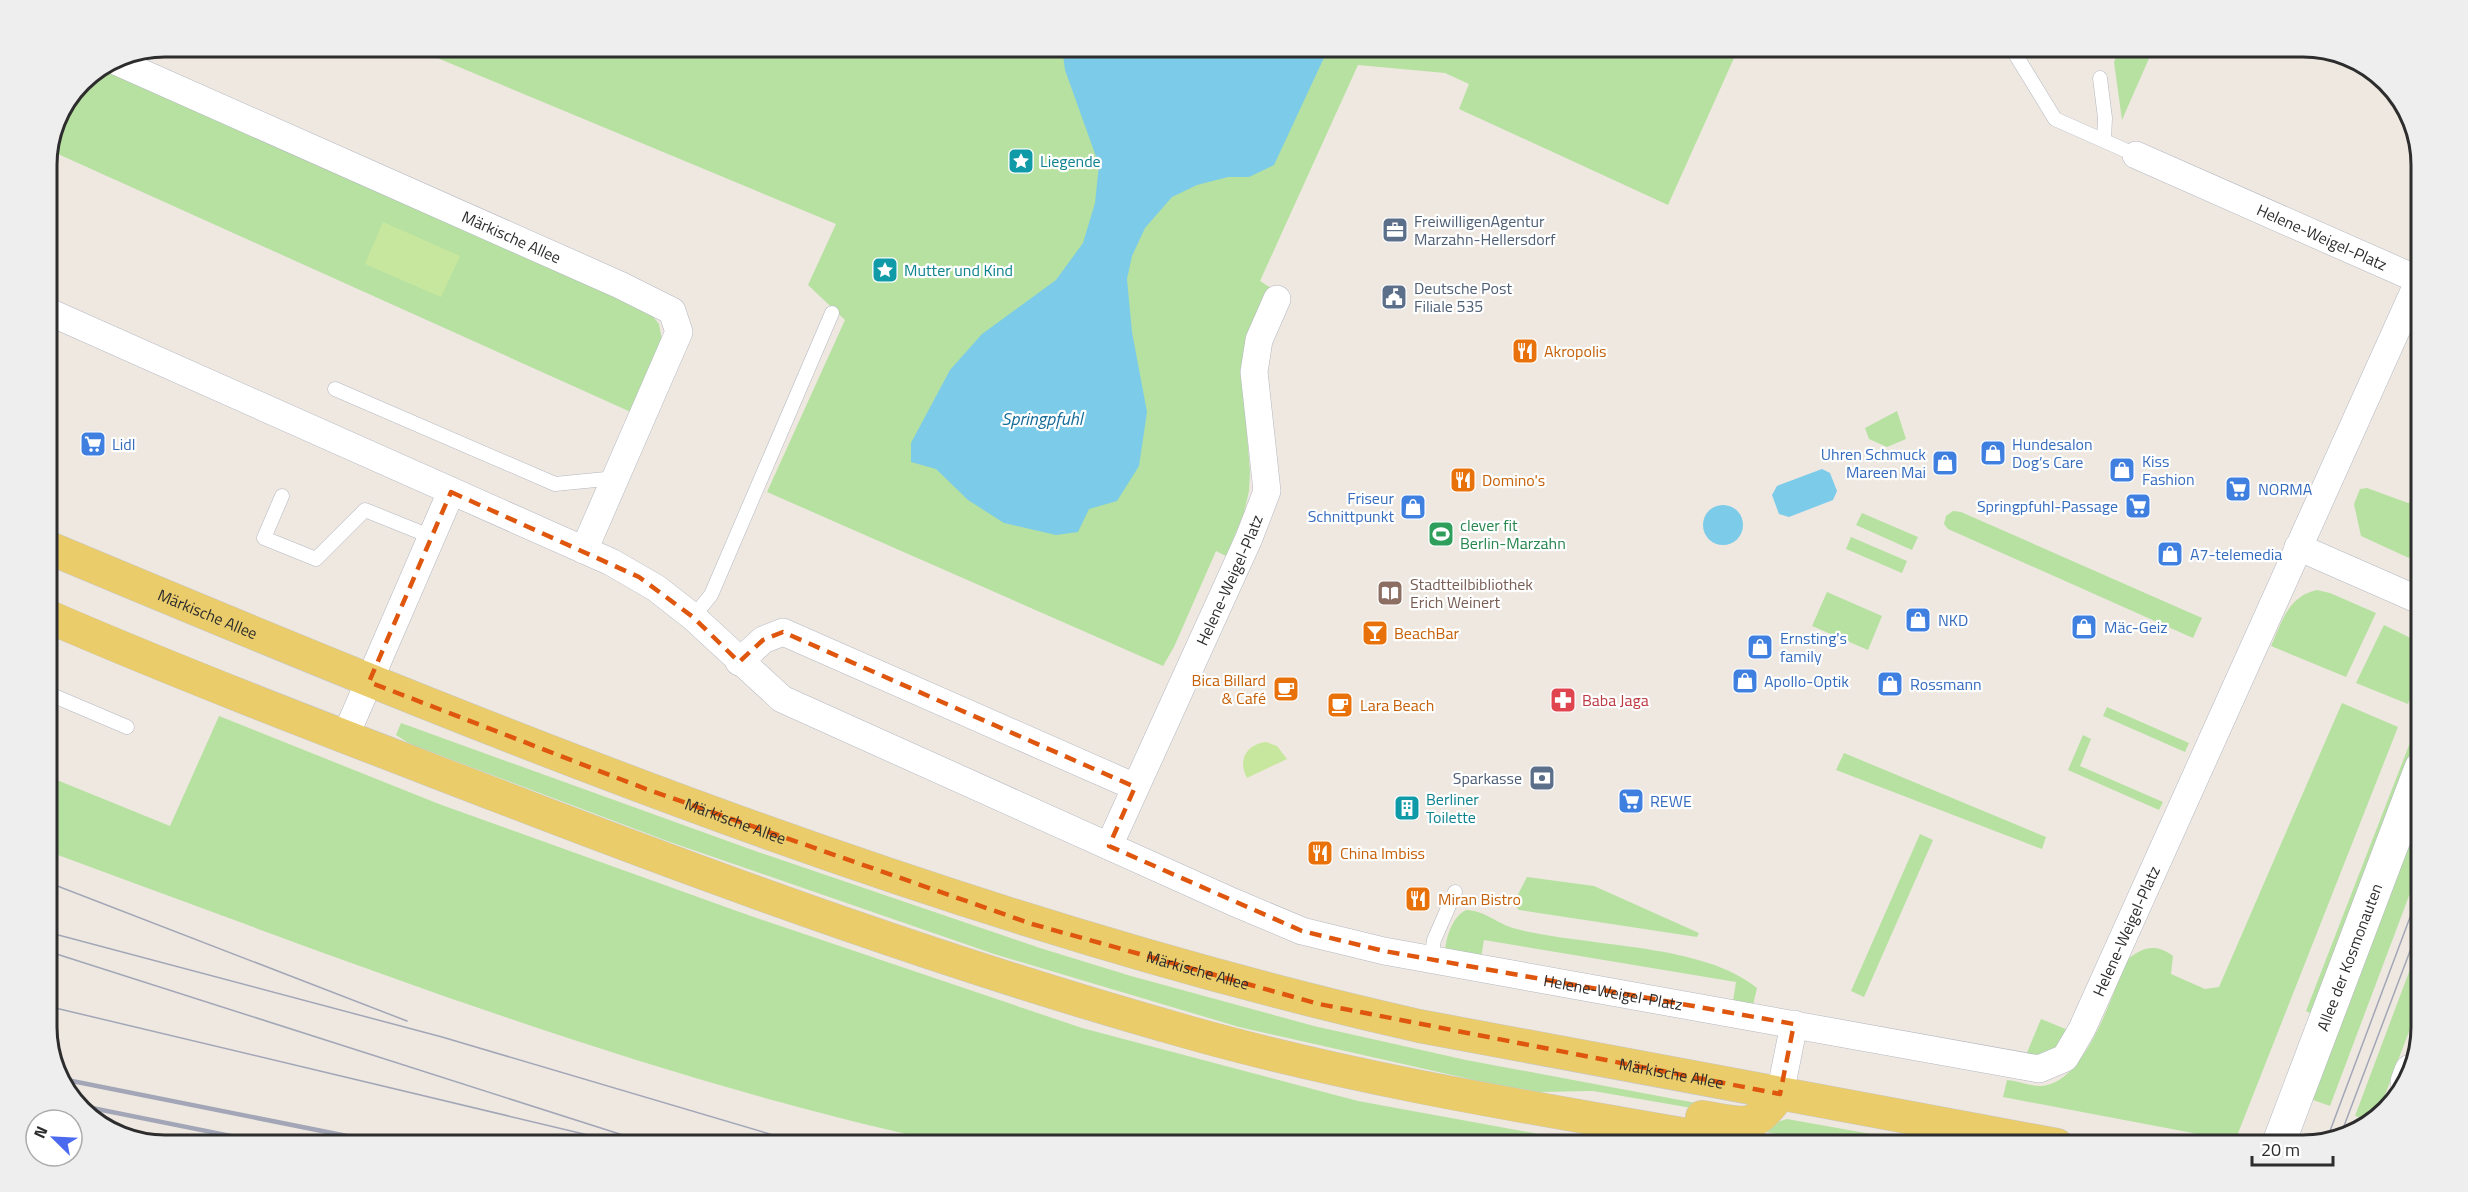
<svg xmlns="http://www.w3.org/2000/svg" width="2468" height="1192" font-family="'Titillium Web',sans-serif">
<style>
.green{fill:#b7e1a1}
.pitch{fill:#c8e79e}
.water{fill:#7bcbe9}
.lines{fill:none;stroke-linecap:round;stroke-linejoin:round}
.lane-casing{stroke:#b4b7c0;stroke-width:15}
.street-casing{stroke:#b4b7c0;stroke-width:28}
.secondary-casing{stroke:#b4b7c0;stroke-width:34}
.primary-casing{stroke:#c8c8c8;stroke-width:34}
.lane{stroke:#fff;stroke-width:14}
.street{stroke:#fff;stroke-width:27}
.secondary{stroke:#fff;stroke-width:33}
.primary{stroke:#eacc6a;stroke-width:33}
.tram{stroke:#a3a6b6;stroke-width:1.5}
.rail{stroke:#a3a6b6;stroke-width:4.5}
.marked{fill:none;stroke:#df570e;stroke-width:4.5;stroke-dasharray:12 8;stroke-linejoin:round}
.labels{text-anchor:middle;stroke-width:4.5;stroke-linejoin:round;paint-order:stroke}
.culture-label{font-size:16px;fill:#0d838f;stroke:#fff;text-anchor:start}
.service-label{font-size:16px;fill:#4e5e75;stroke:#fff;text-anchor:start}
.street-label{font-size:16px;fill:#2d2d2d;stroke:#fff}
.food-label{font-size:16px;fill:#c56008;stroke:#fff;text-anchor:start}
.shop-label{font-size:16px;fill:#366cbe;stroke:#fff;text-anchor:start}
.leisure-label{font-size:16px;fill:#27864d;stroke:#fff;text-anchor:start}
.education-label{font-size:16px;fill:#785e54;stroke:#fff;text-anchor:start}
.health-label{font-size:16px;fill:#be3a42;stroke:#fff;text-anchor:start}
.water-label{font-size:18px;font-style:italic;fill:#156c99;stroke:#fff}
.rim{fill:none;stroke:#2d2d2d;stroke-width:3}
</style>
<rect width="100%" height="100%" fill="#eee8e1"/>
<g class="green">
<polygon points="411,47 1739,47 1668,205 1459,109 1469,84 1445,73 1358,65 1260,281 1271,288 1242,370 1250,472 1249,491 1244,513 1226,556 1216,551 1174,647 1163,666 767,492 845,320 808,285 836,224"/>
<polygon points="2121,47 2154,47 2122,120 2114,62"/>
<path d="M101,68L650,313L659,324L662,340L633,413L49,150C57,114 69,89 101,68Z"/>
<polygon points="1897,411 1906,439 1887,447 1869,439 1865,428"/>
<polygon points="2367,488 2408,503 2421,502 2421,530 2409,558 2361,536 2354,504 2360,489"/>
<polygon points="1953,511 1961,512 2202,618 2193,638 1948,529 1944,524 1946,516"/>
<polygon points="1862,513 1918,537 1912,550 1856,525"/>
<polygon points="1851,537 1907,561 1902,573 1846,549"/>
<path d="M2317,590L2330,593L2376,613L2346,677L2271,646C2282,622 2288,596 2317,590Z"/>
<polygon points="1827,592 1882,616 1868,650 1812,626"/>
<polygon points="2384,625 2421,643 2421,669 2408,704 2356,683"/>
<path d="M2342,703L2398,727L2235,1141L2003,1097L2007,1080C2018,1081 2029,1086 2040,1086C2085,1085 2112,994 2127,960C2142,947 2156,943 2173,956L2171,974L2205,989L2219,987Z"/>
<polygon points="2107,707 2189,743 2185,752 2103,716"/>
<path d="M219,716L439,804L748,915L1082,1028L1358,1101L1599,1145H956C645,1079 345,960 47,851V776L170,826Z"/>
<polygon points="2418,722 2421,728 2312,1014 2306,1011"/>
<polygon points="401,723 758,852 1040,948 1131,976 1314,1026 1466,1060 1728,1109 1715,1112 1593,1091 1538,1092 1496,1085 1239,1027 994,954 667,841 410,744 396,735"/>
<polygon points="2083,735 2091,739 2080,766 2163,802 2159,810 2068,770"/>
<polygon points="1844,753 2046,837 2042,849 1836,770"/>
<polygon points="2421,810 2421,864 2330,1106 2313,1100 2313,1096"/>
<polygon points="1920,834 1933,840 1864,997 1851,991"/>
<polygon points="1527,877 1594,886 1699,933 1697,937 1519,910 1513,904"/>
<path d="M1466,910C1485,910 1498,925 1517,929C1585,947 1703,943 1757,988L1753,1005L1733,1001L1736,982L1484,940L1481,958L1445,952C1446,937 1452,917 1466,910Z"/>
<polygon points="2421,940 2421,1000 2377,1116 2373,1121 2355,1116"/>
<polygon points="2041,1019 2068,1030 2054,1053 2026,1055"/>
<polygon points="1787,1119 1933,1145 1839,1145 1760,1131 1761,1127"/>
</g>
<g class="pitch">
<polygon points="383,222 460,256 441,297 365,264"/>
<path d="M1266,742L1277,746L1287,759L1247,778C1237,760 1247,744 1266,742Z"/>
</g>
<g class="water">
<polygon points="1142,46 1329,47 1274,165 1249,177 1228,177 1197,185 1172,197 1145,228 1132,256 1127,279 1132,332 1147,412 1139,466 1117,501 1089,509 1078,532 1056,535 1004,523 968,500 936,469 911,462 911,443 950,370 982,334 1056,280 1083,243 1095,203 1099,165 1065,70 1062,47 1120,47 1126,53"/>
<polygon points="1822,469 1830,473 1837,491 1833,500 1789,517 1779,514 1772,495 1777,486"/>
<circle cx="1723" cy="525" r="20"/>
</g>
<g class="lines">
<g class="lane-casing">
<g id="lane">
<polyline points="2001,46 2014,52 2055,119 2136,155"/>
<polyline points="2100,78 2105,118 2104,140"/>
<polyline points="335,389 555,484 616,478"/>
<polyline points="282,496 264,538 316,559 365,510 432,537"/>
<polyline points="693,617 711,595 832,313"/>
<polyline points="47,693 127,727"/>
<polyline points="1431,959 1434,940 1455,892"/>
</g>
</g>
<g class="street-casing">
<g id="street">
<path id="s1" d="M113,60L620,285L672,311L679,332L584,550"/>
<path id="s2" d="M47,311L611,562L656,588L693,617L782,699L1233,902L1302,931L1384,951L2039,1069L2065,1058L2082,1029L2419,280L2136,155"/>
<polyline points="2298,547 2421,601"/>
<polyline points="739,662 763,640 783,632 1135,787"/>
<polyline points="345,737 451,492"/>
<path id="s3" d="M1109,846L1249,538L1267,491L1254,372L1259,340L1277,299"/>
<polyline points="1780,1094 1794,1024"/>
</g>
</g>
<g class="secondary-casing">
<g id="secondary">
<polyline points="2407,1082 2411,1071"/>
<path id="s4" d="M2278,1145L2421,768"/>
</g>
</g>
<g class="primary-casing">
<g id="primary">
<path id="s5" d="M47,547C496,735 943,918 1419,1026L2057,1145"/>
<path d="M47,616C195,680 346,737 496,795C724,883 955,967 1191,1033C1372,1084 1559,1112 1744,1145"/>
<path d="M1702,1117C1747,1124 1751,1132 1780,1094"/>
</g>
</g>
<use href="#lane" class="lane"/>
<use href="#street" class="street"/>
<use href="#secondary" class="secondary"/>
<use href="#primary" class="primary"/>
<g class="tram">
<polyline points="47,882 407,1021"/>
<polyline points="47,932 442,1037 807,1145"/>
<polyline points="47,951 654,1145"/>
<polyline points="47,1006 630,1145"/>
<polyline points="2341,1134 2421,922"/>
<polyline points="2327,1139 2421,888"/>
</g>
<g class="rail">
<polyline points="62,1079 392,1145"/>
<polyline points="82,1106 276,1145"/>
<polyline points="110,1131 181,1145"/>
</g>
</g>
<path class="marked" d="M451,492L639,577L693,617L739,662L763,640L783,632L1135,787L1109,846L1302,931L1384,951L1794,1024L1780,1094L1319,1004L1032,924L646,789L369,682Z"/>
<defs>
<g id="sight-square" transform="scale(1.35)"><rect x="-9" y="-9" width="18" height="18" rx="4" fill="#0f9aa8" stroke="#fff"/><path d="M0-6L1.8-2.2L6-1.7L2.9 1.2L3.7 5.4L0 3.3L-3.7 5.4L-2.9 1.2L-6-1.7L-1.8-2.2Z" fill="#fff"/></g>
<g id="office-square" transform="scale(1.35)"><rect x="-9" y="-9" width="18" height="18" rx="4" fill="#5c6f8a" stroke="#fff"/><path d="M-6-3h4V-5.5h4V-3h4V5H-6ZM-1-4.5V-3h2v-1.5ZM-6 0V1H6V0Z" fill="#fff"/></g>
<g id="civic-square" transform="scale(1.35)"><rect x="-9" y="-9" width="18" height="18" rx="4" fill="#5c6f8a" stroke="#fff"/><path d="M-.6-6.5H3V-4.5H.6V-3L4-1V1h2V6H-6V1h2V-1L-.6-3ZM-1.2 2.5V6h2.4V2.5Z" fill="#fff"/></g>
<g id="restaurant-square" transform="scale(1.35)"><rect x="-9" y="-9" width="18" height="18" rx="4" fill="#e8710a" stroke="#fff"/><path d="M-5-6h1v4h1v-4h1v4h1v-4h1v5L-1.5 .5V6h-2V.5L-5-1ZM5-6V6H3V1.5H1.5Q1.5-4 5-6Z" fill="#fff"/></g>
<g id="supermarket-square" transform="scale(1.35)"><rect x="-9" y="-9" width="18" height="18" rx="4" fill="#3f7fe0" stroke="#fff"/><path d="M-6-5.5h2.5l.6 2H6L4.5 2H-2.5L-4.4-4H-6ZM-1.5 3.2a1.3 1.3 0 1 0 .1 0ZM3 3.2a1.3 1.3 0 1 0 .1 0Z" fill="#fff"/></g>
<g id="shop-square" transform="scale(1.35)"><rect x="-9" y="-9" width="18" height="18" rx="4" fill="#3f7fe0" stroke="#fff"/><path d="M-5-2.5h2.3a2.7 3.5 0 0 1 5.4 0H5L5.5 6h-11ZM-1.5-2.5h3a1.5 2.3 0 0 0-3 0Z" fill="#fff"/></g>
<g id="stadium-square" transform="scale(1.35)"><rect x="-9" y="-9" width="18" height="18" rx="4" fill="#2e9e5b" stroke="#fff"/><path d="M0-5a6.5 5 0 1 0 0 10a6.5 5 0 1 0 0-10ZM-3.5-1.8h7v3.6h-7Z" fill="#fff"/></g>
<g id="library-square" transform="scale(1.35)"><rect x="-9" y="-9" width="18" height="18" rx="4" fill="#8d6e63" stroke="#fff"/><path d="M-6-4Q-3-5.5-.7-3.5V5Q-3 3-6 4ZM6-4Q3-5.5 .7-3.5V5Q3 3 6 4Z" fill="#fff"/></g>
<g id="bar-square" transform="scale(1.35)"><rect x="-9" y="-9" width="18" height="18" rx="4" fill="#e8710a" stroke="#fff"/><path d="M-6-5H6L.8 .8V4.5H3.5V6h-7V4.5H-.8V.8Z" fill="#fff"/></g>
<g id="cafe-square" transform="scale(1.35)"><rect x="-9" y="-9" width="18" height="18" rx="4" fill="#e8710a" stroke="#fff"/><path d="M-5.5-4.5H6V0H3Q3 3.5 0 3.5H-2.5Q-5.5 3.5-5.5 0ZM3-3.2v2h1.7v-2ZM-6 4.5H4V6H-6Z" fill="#fff"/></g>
<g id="pharmacy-square" transform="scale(1.35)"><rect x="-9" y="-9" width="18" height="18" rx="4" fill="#e0444e" stroke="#fff"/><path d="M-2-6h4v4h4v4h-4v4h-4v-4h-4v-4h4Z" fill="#fff"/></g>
<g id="bank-square" transform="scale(1.35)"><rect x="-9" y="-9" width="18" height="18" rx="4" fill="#5c6f8a" stroke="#fff"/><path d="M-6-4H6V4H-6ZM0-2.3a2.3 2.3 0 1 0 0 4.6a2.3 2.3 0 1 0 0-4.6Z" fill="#fff"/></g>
<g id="building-square" transform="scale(1.35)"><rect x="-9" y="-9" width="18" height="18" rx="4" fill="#0f9aa8" stroke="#fff"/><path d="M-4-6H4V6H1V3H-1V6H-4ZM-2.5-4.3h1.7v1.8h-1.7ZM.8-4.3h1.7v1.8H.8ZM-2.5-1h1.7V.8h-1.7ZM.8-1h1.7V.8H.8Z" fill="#fff"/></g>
</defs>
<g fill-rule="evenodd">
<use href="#sight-square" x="1021" y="161"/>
<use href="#office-square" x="1395" y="230"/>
<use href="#sight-square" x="885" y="270"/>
<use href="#civic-square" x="1394" y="297"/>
<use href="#restaurant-square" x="1525" y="351"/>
<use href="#supermarket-square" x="93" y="444"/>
<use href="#shop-square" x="1993" y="453"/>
<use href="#shop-square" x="1945" y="463"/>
<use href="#shop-square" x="2122" y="470"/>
<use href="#restaurant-square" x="1463" y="480"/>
<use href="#supermarket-square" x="2238" y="489"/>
<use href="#supermarket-square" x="2138" y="506"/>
<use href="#shop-square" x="1413" y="507"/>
<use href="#stadium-square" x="1441" y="534"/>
<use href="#shop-square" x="2170" y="554"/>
<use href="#library-square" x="1390" y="593"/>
<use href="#shop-square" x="1918" y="620"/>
<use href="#shop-square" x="2084" y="627"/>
<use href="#bar-square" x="1375" y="633"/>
<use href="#shop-square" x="1760" y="647"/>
<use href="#shop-square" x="1745" y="681"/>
<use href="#shop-square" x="1890" y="684"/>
<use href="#cafe-square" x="1286" y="689"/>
<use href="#pharmacy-square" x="1563" y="700"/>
<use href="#cafe-square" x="1340" y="705"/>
<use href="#bank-square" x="1542" y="778"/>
<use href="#supermarket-square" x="1631" y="801"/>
<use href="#building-square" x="1407" y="808"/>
<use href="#restaurant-square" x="1320" y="853"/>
<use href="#restaurant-square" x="1418" y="899"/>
</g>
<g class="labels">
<g class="culture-label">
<text x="1040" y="167">Liegende</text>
<text x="904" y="276">Mutter und Kind</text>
<text x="1426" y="805">Berliner<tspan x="1426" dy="18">Toilette</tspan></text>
</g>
<g class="service-label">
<text x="1414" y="227">FreiwilligenAgentur<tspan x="1414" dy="18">Marzahn-Hellersdorf</tspan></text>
<text x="1414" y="294">Deutsche Post<tspan x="1414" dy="18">Filiale 535</tspan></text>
<text x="1522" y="784" text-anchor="end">Sparkasse</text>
</g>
<g class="street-label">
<text dy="6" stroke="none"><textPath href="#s1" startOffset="436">Märkische Allee</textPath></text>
<text transform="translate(2322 237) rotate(24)" y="6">Helene-Weigel-Platz</text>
<text dy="6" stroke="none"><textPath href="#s3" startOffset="292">Helene-Weigel-Platz</textPath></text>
<text dy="6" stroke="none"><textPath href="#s5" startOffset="174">Märkische Allee</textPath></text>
<text dy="6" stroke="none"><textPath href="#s5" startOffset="741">Märkische Allee</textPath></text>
<text dy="6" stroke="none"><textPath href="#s2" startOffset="2326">Helene-Weigel-Platz</textPath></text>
<text dy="6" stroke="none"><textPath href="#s4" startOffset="201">Allee der Kosmonauten</textPath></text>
<text dy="6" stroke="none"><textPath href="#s5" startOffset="1227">Märkische Allee</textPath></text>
<text dy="6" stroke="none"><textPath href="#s2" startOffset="1724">Helene-Weigel-Platz</textPath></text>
<text dy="6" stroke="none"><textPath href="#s5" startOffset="1712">Märkische Allee</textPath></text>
</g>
<g class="food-label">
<text x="1544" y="357">Akropolis</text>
<text x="1482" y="486">Domino's</text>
<text x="1394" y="639">BeachBar</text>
<text x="1266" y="686" text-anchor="end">Bica Billard<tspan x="1266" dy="18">&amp; Café</tspan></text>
<text x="1360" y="711">Lara Beach</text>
<text x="1340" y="859">China Imbiss</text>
<text x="1438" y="905">Miran Bistro</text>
</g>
<g class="shop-label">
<text x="112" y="450">Lidl</text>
<text x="2012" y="450">Hundesalon<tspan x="2012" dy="18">Dog’s Care</tspan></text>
<text x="1926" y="460" text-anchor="end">Uhren Schmuck<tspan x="1926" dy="18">Mareen Mai</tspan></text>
<text x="2142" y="467">Kiss<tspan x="2142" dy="18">Fashion</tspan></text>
<text x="2258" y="495">NORMA</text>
<text x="1394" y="504" text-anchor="end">Friseur<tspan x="1394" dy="18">Schnittpunkt</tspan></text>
<text x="2118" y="512" text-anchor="end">Springpfuhl-Passage</text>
<text x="2190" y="560">A7-telemedia</text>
<text x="1938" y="626">NKD</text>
<text x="2104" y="633">Mäc-Geiz</text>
<text x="1780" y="644">Ernsting's<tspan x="1780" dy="18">family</tspan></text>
<text x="1764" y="687">Apollo-Optik</text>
<text x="1910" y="690">Rossmann</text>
<text x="1650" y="807">REWE</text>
</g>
<g class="leisure-label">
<text x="1460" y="531">clever fit<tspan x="1460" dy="18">Berlin-Marzahn</tspan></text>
</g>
<g class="education-label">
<text x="1410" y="590">Stadtteilbibliothek<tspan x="1410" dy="18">Erich Weinert</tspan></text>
</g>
<g class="health-label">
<text x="1582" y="706">Baba Jaga</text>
</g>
<g class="water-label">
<text x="1042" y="425">Springpfuhl</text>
</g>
</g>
<path d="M0 0H2468V1192H0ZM165 57H2303A108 108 0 0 1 2411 165V1027A108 108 0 0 1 2303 1135H165A108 108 0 0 1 57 1027V165A108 108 0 0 1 165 57Z" fill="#eee" fill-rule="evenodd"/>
<path class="rim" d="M165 57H2303A108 108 0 0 1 2411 165V1027A108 108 0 0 1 2303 1135H165A108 108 0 0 1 57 1027V165A108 108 0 0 1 165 57Z"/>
<g transform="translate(54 1138) rotate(294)"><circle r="28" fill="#ffffff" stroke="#ababab" stroke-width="1.5"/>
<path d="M0-4.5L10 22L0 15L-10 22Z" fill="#4b6af0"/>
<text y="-9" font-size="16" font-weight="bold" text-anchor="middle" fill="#2d2d2d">N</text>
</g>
<path d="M2252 1156v9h81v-9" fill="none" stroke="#2d2d2d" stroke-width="3"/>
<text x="2261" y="1156" font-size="18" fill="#2d2d2d" stroke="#ffffff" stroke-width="4.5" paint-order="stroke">20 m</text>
</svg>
